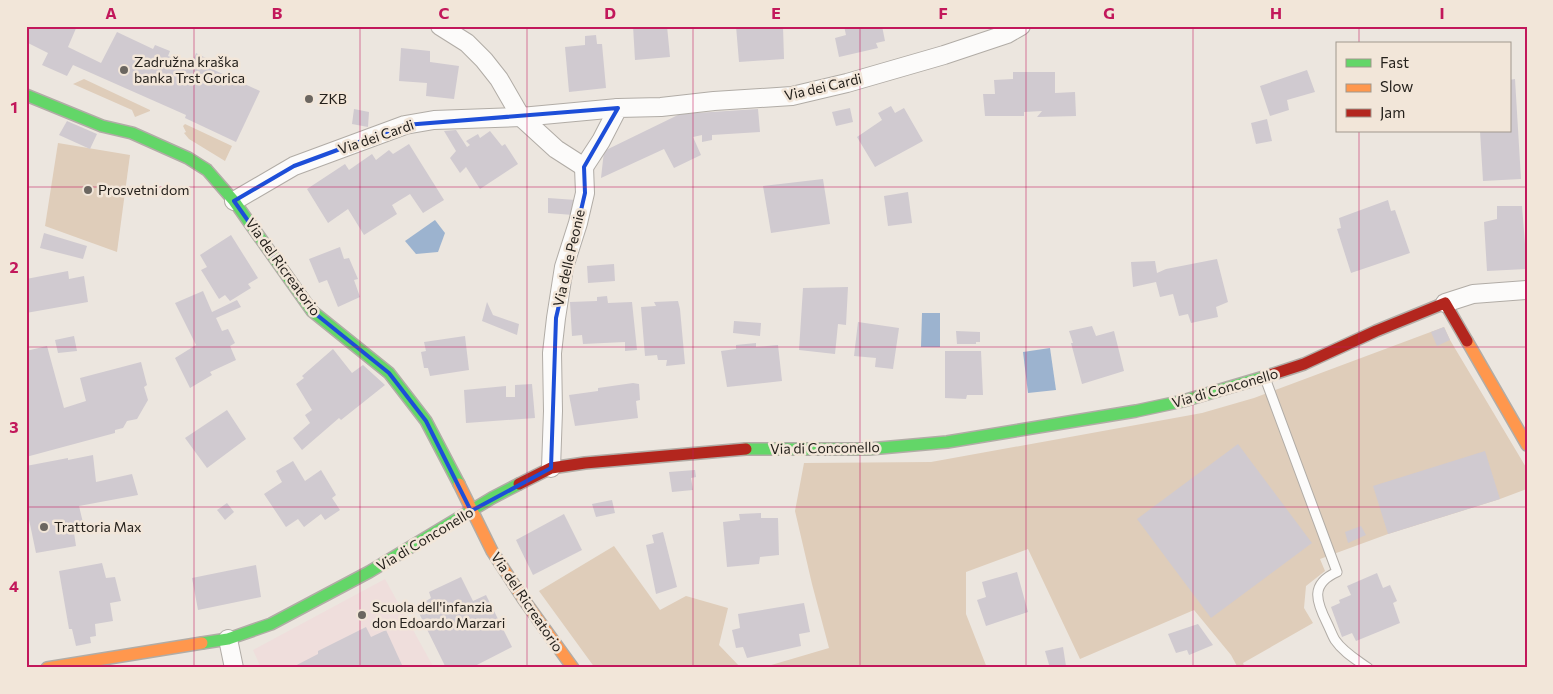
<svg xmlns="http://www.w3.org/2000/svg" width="1553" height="694" font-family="Commissioner,sans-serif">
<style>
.education{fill:#efdedc}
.green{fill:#dfcdba}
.water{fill:#9cb3cf}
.building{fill:#d0cad0}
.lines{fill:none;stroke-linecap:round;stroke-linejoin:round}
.lane-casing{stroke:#b1aca6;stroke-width:11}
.street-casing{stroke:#b1aca6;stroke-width:20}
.fast-casing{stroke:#b1aca6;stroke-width:14}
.slow-casing{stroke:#b1aca6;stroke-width:14}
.jam-casing{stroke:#b1aca6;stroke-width:14}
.lane{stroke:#fcfbfa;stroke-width:9}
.street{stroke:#fcfbfa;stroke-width:18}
.fast{stroke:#63d668;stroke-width:11}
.slow{stroke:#ff974d;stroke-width:11}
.jam{stroke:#b3261e;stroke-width:11}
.marked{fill:none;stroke:#1d4ed8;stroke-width:4;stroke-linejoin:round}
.grid{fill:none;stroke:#c2185b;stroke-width:1;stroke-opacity:0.55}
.poi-dot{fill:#6b6660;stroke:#f2e6d9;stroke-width:2}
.labels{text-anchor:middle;stroke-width:5;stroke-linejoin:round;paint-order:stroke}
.poi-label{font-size:14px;fill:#25211c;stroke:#f2e6d9;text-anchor:start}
.street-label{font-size:14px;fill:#25211c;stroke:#f2e6d9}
.neatline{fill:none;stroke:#c2185b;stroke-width:2}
.grid-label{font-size:16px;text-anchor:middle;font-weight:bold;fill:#c2185b}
</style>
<rect width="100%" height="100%" fill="#ece6df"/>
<polygon class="education" points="385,579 434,668 261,668 253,650"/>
<g class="green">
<polygon points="84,79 150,110 150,111 135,117 132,110 73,84"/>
<polygon points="185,124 232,146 225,161 189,139 184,133 186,132 183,126"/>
<polygon points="58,143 130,155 117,252 45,226"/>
<polygon points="1444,327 1450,340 1527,469 1527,489 1500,499 1388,534 1320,559 1325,571 1306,586 1304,608 1313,623 1243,663 1245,668 1238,668 1231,655 1194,610 1080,659 1028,549 966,572 966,614 987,668 761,668 829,648 812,584 795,511 804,463 931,462 1202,413 1254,398"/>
<polygon points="614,546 660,610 686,596 728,608 719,645 741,668 595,668 539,591"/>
</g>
<g class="water">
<polygon points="435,220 445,233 438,252 416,254 405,241"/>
<polygon points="922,313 940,313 940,347 921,347"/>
<polygon points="1050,348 1056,390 1028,393 1023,352"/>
</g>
<g class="building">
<polygon points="26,26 77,26 68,47 101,63 117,32 153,49 155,45 170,51 168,56 191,65 196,53 214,62 212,69 260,91 236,142 185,118 186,115 73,65 67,76 42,65 48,53 26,42"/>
<polygon points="633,26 667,26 670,57 635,60"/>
<polygon points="736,26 783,26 784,59 739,62"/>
<polygon points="844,26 882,26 885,41 876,43 878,48 839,57 835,38 846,35"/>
<polygon points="596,35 597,44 602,44 606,88 569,92 565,47 585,45 585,36"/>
<polygon points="401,48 430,51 430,62 459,66 454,99 426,96 427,83 399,81"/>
<polygon points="1307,70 1315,92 1287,100 1289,110 1270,116 1260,86"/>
<polygon points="1013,72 1055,72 1055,93 1075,92 1076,116 1037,117 1042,111 1024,112 1024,116 985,116 983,94 995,94 994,80 1013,79"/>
<polygon points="1515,79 1521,179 1483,181 1480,131 1509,131 1509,80"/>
<polygon points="891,106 895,113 904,108 923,141 875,167 857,137 882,120 878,113"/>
<polygon points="850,108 853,122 836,126 832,112"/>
<polygon points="354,109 369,112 368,127 352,124"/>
<polygon points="758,109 760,132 712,135 712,140 702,142 702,135 693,137 701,155 674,168 664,149 601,178 604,151 680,114"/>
<polygon points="1267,119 1272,141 1256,144 1251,123"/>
<polygon points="67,121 97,134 90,149 59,135"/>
<polygon points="456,130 467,147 470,145 466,141 478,134 480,138 490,131 502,146 505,144 518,164 480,189 466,167 460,173 450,158 456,151 444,131"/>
<polygon points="409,144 444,200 423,213 410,194 392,205 397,214 364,235 348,209 328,223 307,189 345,164 349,170 372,154 376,160 389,150 393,154"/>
<polygon points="823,179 830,224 771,233 763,186"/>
<polygon points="908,192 912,223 888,226 884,196"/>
<polygon points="548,198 576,200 573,215 548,213"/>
<polygon points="1388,200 1391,211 1395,210 1410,253 1351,273 1337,229 1341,228 1339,218"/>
<polygon points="1497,206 1522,206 1527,269 1487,271 1484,222 1497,219"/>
<polygon points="44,233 87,246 83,259 40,248"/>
<polygon points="231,235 258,278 248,284 251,288 230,301 225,295 219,299 201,270 207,267 200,255"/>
<polygon points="340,247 344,259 349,258 358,279 354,280 360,297 338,307 327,280 319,283 309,259"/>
<polygon points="1217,259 1228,302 1216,307 1218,317 1191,323 1188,314 1179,316 1173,294 1160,297 1156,282 1133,287 1131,262 1155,261 1157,273 1166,269"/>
<polygon points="614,264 615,281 588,283 587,266"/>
<polygon points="68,271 69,279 84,276 88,302 26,313 26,279"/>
<polygon points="848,287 846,325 838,324 835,354 799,350 803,288"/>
<polygon points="203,291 212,312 237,300 241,307 216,318 222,331 228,329 235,343 230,346 236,360 210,372 212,375 190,388 175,358 196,345 175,303"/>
<polygon points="607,296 608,303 632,302 637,350 625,351 625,342 583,344 582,335 572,336 570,302 597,301 597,297"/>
<polygon points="678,301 680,309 685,364 666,366 667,360 658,360 657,355 645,356 641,307 656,306 654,302"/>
<polygon points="487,302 493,315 519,324 517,335 482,321"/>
<polygon points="734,321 761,323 760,336 733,333"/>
<polygon points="858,322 899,328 893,369 875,367 876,358 854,356"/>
<polygon points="1092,326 1096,336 1114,331 1124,371 1082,384 1071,343 1073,343 1069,331"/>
<polygon points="1444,327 1450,340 1437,346 1431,332"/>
<polygon points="956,331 980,332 980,342 976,342 976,344 957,344"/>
<polygon points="74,336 77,351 58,353 55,340"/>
<polygon points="465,336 469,370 430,376 428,368 424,368 421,352 426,351 424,342"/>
<polygon points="756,343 756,347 778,345 782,381 727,387 721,351 736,349 736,345"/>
<polygon points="47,346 64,408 86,401 80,378 141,362 147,385 144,387 148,400 137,419 127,421 123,428 115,430 115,433 26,457 26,351"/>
<polygon points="333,349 352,373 363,365 385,385 341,420 339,418 302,450 293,438 310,423 305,415 312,410 296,384 304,378 302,376"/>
<polygon points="945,351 981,351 983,395 967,395 966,399 945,398"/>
<polygon points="633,383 639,384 640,400 636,401 638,418 575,426 569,395 598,391 598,388"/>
<polygon points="532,384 535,418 466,423 464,390 506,386 506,397 515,397 515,385"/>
<polygon points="227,410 246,439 207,468 185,438"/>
<polygon points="1238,444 1312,543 1211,618 1137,519"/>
<polygon points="1485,451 1500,499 1388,534 1373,486"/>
<polygon points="93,455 96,482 132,474 138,495 79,506 85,531 74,533 76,546 36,553 26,505 26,466 68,458 68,460"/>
<polygon points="293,461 305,481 321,470 336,495 332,498 340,510 325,520 321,514 304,527 298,519 286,527 264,494 282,482 276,471"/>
<polygon points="695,470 696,477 691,478 693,490 672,492 669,472"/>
<polygon points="612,500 615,513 596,517 592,504"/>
<polygon points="227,503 234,512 225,520 217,510"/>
<polygon points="761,513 761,518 778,518 779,555 760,557 759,564 727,567 723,522 740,520 739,514"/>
<polygon points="564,514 582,550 533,575 516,540"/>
<polygon points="1361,526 1366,535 1348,543 1345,532"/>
<polygon points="663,532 677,587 656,594 646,545 654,543 652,535"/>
<polygon points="102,563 106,578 115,577 121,601 110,603 113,621 95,624 96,636 90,637 91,643 76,646 72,629 69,629 59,571"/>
<polygon points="256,565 261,597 198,610 192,578"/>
<polygon points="1017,572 1028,612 986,626 977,600 986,597 982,582"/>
<polygon points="1377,573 1383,588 1390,585 1397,601 1393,603 1400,623 1356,641 1352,633 1342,637 1331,607 1340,603 1339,600 1351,595 1347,586"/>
<polygon points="461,577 473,601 486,595 512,647 471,668 446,668 416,607 431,598 429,592"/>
<polygon points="804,603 810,632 799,634 801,646 747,658 743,647 736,648 732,630 740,628 738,614"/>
<polygon points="1198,624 1213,645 1189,655 1187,650 1176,653 1168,634"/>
<polygon points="366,627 371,637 386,630 402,665 390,668 291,668 318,654 318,651"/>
<polygon points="1063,647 1066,666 1050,668 1045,651"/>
</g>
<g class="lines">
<g class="lane-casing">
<path id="lane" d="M1265,378L1337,572C1310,584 1316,601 1327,623C1330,629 1332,635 1335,640C1343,652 1357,660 1368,668"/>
</g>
<g class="street-casing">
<g id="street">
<polyline points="440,26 467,43 484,60 499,79 521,117 556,149 584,167"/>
<polyline points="584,167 601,141 618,108 661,107 714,101 792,96 847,83 944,55 1007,34 1021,26"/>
<polyline points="234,201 294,166 405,125 434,120 521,117 618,108"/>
<polyline points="1445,303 1473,294 1527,290"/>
<polyline points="551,468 553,411 552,353 556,318 564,267 578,223 585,193 584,167"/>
<polyline points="228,639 234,668"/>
</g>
</g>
<g class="fast-casing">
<g id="fast">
<polyline points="26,95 102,126 132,133 188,158 207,170 234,201 312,311 389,373 426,421 459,484"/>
<polyline points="746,449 869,449 947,442 1136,411 1183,401 1264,377"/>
<polyline points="202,643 228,639 271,624 369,572 492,498 519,484"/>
</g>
</g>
<g class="slow-casing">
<g id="slow">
<polyline points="1467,341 1527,445"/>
<polyline points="459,484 492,551 524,600 573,668"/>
<polyline points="47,668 202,643"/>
</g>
</g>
<g class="jam-casing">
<g id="jam">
<polyline points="1264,377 1304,364 1376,331 1445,303 1467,341"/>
<polyline points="519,484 551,468 585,463 746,449"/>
</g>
</g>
<use href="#lane" class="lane"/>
<use href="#street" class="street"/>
<use href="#fast" class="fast"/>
<use href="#slow" class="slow"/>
<use href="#jam" class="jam"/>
</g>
<path class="marked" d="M618,108L584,167L585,193L556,318L551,468L471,511L426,421L389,373L312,311L234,201L294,166L405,125Z"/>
<path class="grid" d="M194,26V668M360,26V668M527,26V668M693,26V668M860,26V668M1026,26V668M1193,26V668M1359,26V44M1359,131V668M26,187H1527M26,347H1527M26,507H1527"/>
<g class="poi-dot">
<circle cx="124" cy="70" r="5"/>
<circle cx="309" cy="99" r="5"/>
<circle cx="88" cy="190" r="5"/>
<circle cx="44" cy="527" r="5"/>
<circle cx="362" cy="615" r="5"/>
</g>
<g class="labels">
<g class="poi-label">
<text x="134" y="67">Zadružna kraška<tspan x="134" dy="16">banka Trst Gorica</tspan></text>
<text x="319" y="104">ZKB</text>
<text x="98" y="195">Prosvetni dom</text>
<text x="54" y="532">Trattoria Max</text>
<text x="372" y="612">Scuola dell'infanzia<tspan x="372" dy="16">don Edoardo Marzari</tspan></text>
</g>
<g class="street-label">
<text transform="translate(823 87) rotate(-13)" y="5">Via dei Cardi</text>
<text transform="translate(376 137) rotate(-19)" y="5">Via dei Cardi</text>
<text transform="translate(569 258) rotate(-77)" y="5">Via delle Peonie</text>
<text transform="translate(283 267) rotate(54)" y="5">Via del Ricreatorio</text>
<text transform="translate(1225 388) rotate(-16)" y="5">Via di Conconello</text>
<text transform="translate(825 448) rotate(-1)" y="5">Via di Conconello</text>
<text transform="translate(425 539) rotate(-31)" y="5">Via di Conconello</text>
<text transform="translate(527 602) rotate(56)" y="5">Via del Ricreatorio</text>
</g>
</g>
<rect width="1553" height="694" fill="none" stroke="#f2e6d9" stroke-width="55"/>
<rect x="1336" y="42" width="175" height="90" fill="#f2e6d9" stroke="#a0978d"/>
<rect x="1346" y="59" width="25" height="8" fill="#63d668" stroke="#a0978d"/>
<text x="1380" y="68" font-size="15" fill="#25211c">Fast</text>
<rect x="1346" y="84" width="25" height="8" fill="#ff974d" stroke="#a0978d"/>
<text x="1380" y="92" font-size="15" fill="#25211c">Slow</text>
<rect x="1346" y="109" width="25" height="8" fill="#b3261e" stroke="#a0978d"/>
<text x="1380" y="118" font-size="15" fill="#25211c">Jam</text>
<rect x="28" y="28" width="1498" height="638" class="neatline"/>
<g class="grid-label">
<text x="111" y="19">A</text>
<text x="277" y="19">B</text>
<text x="444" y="19">C</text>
<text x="610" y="19">D</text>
<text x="776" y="19">E</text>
<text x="943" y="19">F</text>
<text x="1109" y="19">G</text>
<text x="1276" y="19">H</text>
<text x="1442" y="19">I</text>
<text x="14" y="113">1</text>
<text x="14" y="273">2</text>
<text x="14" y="433">3</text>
<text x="14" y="592">4</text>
</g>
</svg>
